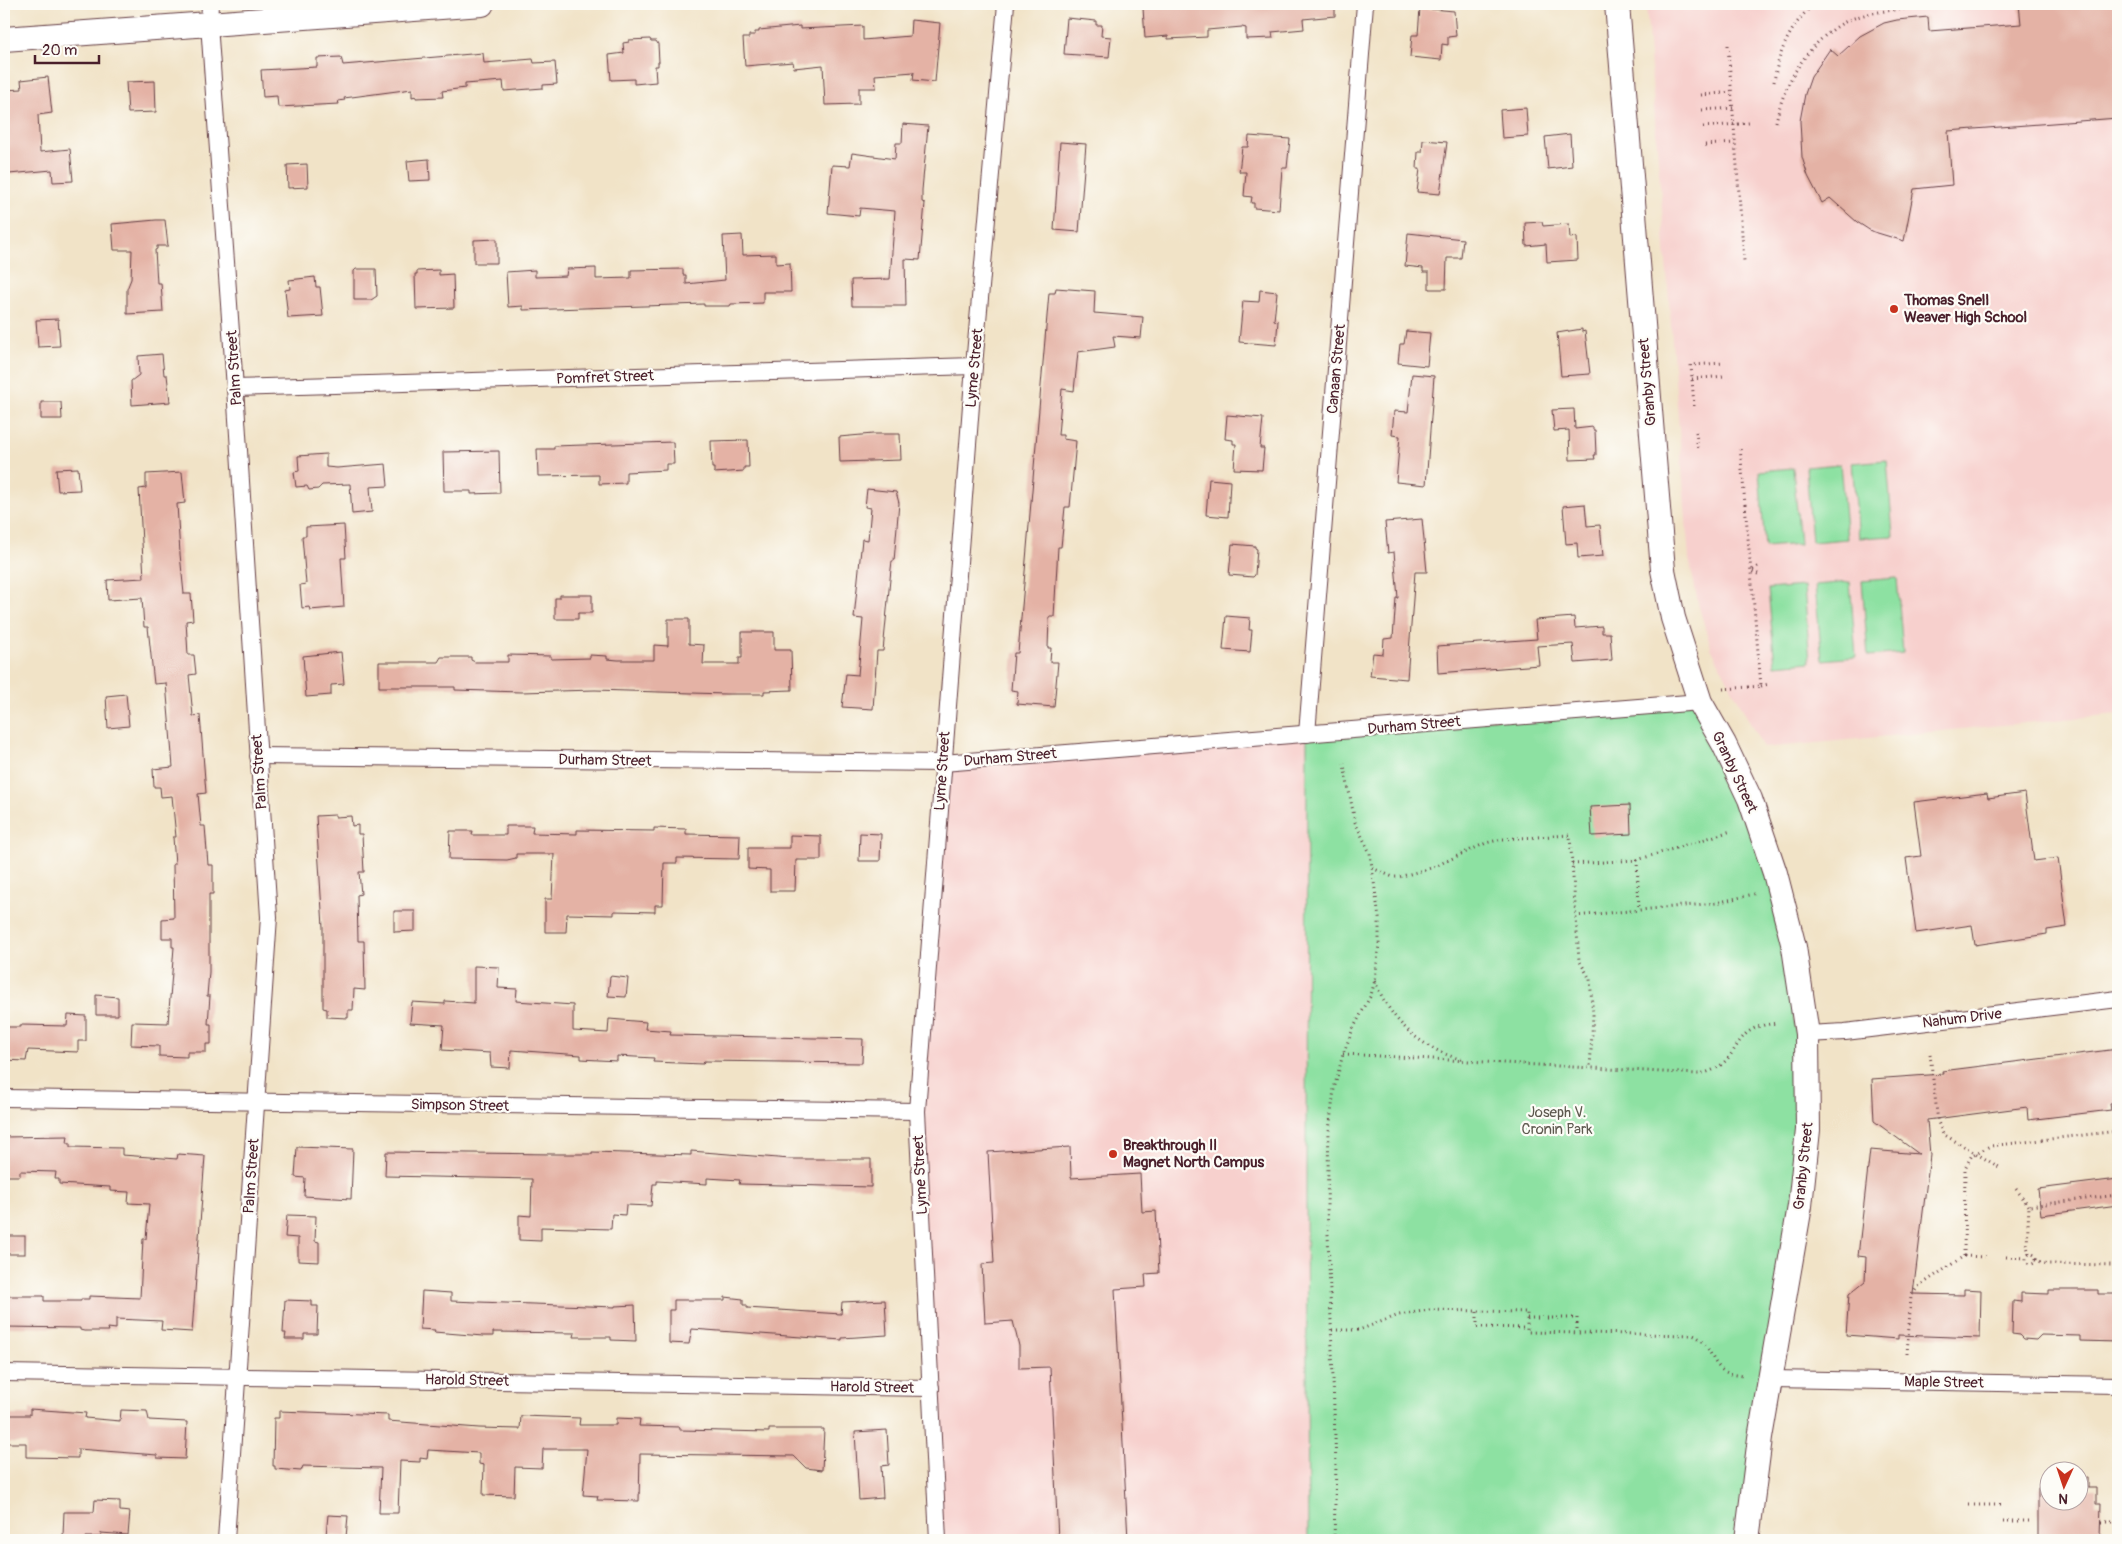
<svg xmlns="http://www.w3.org/2000/svg" width="2122" height="1544" font-family="Pangolin,sans-serif">
<style>
.built{fill:#f7d0cd}
.green{fill:#8de1a2;stroke:#6c8066}
.building{fill:#e4b2a5}
.lines{fill:none;stroke-linecap:round;stroke-linejoin:round}
.minor-casing{stroke:#633c42;stroke-width:18}
.secondary-casing{stroke:#633c42;stroke-width:26}
.path{stroke:#633c42;stroke-width:3;stroke-dasharray:1 4;stroke-linecap:butt}
.minor{stroke:#fff;stroke-width:16}
.secondary{stroke:#fff;stroke-width:24}
.poi-dot{fill:#c8321e;stroke:#fdfcf7;stroke-width:2}
.labels{text-anchor:middle;stroke-width:4.5;stroke-linejoin:round;paint-order:stroke}
.poi-label{font-size:15px;font-weight:bold;fill:#4a1f2b;stroke:#fdfcf7;text-anchor:start}
.street-label{font-size:15px;fill:#4a1f2b;stroke:#fdfcf7}
.park-label{font-size:15px;fill:#5e594f;stroke:#fdfcf7}
</style>
<rect width="100%" height="100%" fill="#fdfcf7"/>
<filter id="ink" filterUnits="userSpaceOnUse"><feTurbulence type="fractalNoise" baseFrequency=".02" numOctaves="2"/><feDisplacementMap in="SourceGraphic" scale="10" xChannelSelector="R" yChannelSelector="G"/><feConvolveMatrix kernelMatrix="1 2 1 2 8 2 1 2 1" color-interpolation-filters="sRGB"/></filter>
<filter id="wash" filterUnits="userSpaceOnUse"><feTurbulence type="fractalNoise" baseFrequency=".0096" numOctaves="4" result="noise"/><feDisplacementMap in="SourceGraphic" scale="20" xChannelSelector="R" yChannelSelector="G"/><feGaussianBlur stdDeviation="1.12" result="paint"/><feColorMatrix in="noise" values="0 0 0 0 0 0 0 0 0 0 0 0 0 0 0 0 0 1.4 0 .05"/><feComposite in="paint" operator="in"/></filter>
<g filter="url(#wash)">
<rect width="100%" height="100%" fill="#f1e3c7"/>
<g class="built">
<polygon points="1646,4 2118,4 2118,714 1763,748 1711,648 1699,607 1689,559"/>
<polygon points="1307,734 1306,1197 1308,1540 938,1540 917,1111 943,763"/>
</g>
<g class="green">
<polygon points="1887,460 1893,536 1859,538 1852,463"/>
<polygon points="1840,464 1847,539 1812,542 1806,467"/>
<polygon points="1793,468 1800,544 1765,547 1759,471"/>
<polygon points="1897,578 1903,653 1868,656 1862,581"/>
<polygon points="1850,582 1856,657 1822,660 1815,585"/>
<polygon points="1804,586 1810,662 1775,665 1768,589"/>
<polygon points="1700,702 1775,873 1808,1130 1747,1540 1308,1540 1306,1197 1307,734"/>
</g>
<g id="blocks">
<g class="building">
<polygon points="1158,4 1335,4 1335,16 1303,19 1304,29 1272,32 1273,38 1246,39 1246,28 1242,27 1207,30 1207,37 1168,39 1168,36 1145,38 1143,8 1158,7"/>
<polygon points="2019,4 2118,4 2118,118 1948,131 1952,185 1914,189 1904,241 1871,231 1857,222 1830,198 1822,203 1808,176 1802,157 1800,121 1805,94 1811,77 1830,49 1838,56 1860,36 1884,23 1897,20 1928,17 1929,31 2021,24"/>
<polygon points="1420,8 1454,11 1456,36 1448,37 1448,45 1442,44 1441,60 1410,57 1412,35 1418,35"/>
<polygon points="1067,18 1096,21 1096,25 1102,25 1101,36 1111,37 1109,57 1064,54"/>
<polygon points="911,20 940,23 935,82 913,80 914,72 875,75 876,88 859,88 859,104 825,105 823,65 794,68 793,62 745,66 743,38 749,38 749,35 755,35 755,32 759,32 759,30 800,26 800,29 863,26 863,40 910,36"/>
<polygon points="650,39 651,41 656,41 658,44 659,62 658,62 658,66 655,66 656,82 634,84 634,79 611,80 609,55 624,53 623,43 629,42 629,40"/>
<polygon points="483,53 484,63 533,59 534,63 555,62 557,84 543,85 543,88 504,91 503,81 465,84 465,88 442,91 443,97 416,98 416,96 412,97 412,89 344,98 345,100 338,101 339,104 278,107 277,96 263,97 261,70 317,67 317,58 341,57 343,65"/>
<polygon points="48,77 52,113 38,115 40,152 70,149 73,181 53,182 52,170 9,174 5,139 4,90 22,89 21,80"/>
<polygon points="155,81 156,112 128,113 126,82"/>
<polygon points="1526,108 1528,136 1502,138 1500,110"/>
<polygon points="903,124 928,126 922,190 922,202 925,203 920,260 905,259 906,306 852,306 851,280 890,279 895,211 860,208 859,216 828,213 832,165 850,166 852,153 895,159 896,143 902,143"/>
<polygon points="1570,134 1572,166 1548,169 1545,137"/>
<polygon points="1249,136 1290,139 1287,168 1282,168 1279,210 1254,208 1254,203 1251,203 1252,197 1244,196 1246,172 1239,172 1242,147 1248,147"/>
<polygon points="1423,140 1447,142 1440,194 1417,192 1420,169 1417,169 1418,152 1422,152"/>
<polygon points="1060,142 1086,144 1079,232 1054,230"/>
<polygon points="429,159 430,180 409,181 407,161"/>
<polygon points="307,164 308,187 288,188 287,165"/>
<polygon points="156,220 165,220 168,246 157,246 157,249 155,250 157,283 161,283 163,312 127,314 127,289 131,279 132,250 114,250 112,224"/>
<polygon points="1542,222 1543,226 1569,224 1570,238 1577,237 1578,260 1547,262 1546,244 1526,246 1525,223"/>
<polygon points="1408,233 1463,239 1461,258 1447,258 1446,289 1429,289 1429,272 1423,272 1423,268 1405,266"/>
<polygon points="742,235 743,255 776,254 776,264 790,263 791,292 763,292 763,303 731,304 730,306 704,306 704,304 523,310 523,306 508,307 506,272 535,270 535,277 566,276 567,269 596,268 596,279 631,278 631,270 683,269 683,275 686,275 686,284 725,280 723,236"/>
<polygon points="497,239 497,263 474,263 474,240"/>
<polygon points="356,269 376,269 377,296 371,300 354,300 354,271"/>
<polygon points="439,270 439,275 453,274 454,308 416,309 415,274 417,274 417,271"/>
<polygon points="315,277 316,287 320,287 323,316 288,318 285,290 290,289 289,280"/>
<polygon points="1056,288 1095,291 1094,313 1143,317 1141,338 1113,336 1115,347 1078,352 1074,391 1062,389 1058,435 1063,435 1063,439 1076,441 1070,507 1065,507 1061,547 1058,547 1054,617 1049,617 1048,648 1051,648 1050,662 1058,662 1054,707 1017,704 1018,691 1011,690 1014,653 1018,653 1049,293 1055,293"/>
<polygon points="1260,290 1277,292 1274,320 1278,321 1276,345 1239,342 1243,301 1259,302"/>
<polygon points="58,319 60,346 38,347 36,320"/>
<polygon points="1582,329 1582,332 1585,331 1590,374 1561,376 1557,333"/>
<polygon points="1406,331 1430,333 1427,366 1398,363 1400,344 1404,344"/>
<polygon points="162,354 164,375 167,375 170,402 132,405 131,381 139,375 138,356"/>
<polygon points="1412,374 1434,376 1426,485 1396,482 1400,436 1392,435 1394,411 1408,412"/>
<polygon points="41,402 61,402 62,419 41,419"/>
<polygon points="1574,409 1575,429 1593,427 1593,430 1595,430 1596,455 1594,455 1595,459 1570,460 1569,430 1554,431 1552,410"/>
<polygon points="1227,415 1263,418 1260,448 1264,448 1262,470 1234,469 1236,444 1233,444 1233,440 1225,439"/>
<polygon points="873,434 900,434 901,460 840,462 839,437"/>
<polygon points="748,440 749,467 744,467 744,471 714,473 714,468 712,468 711,441"/>
<polygon points="673,442 674,464 666,464 666,470 626,472 626,483 599,484 599,475 538,476 537,449 554,449 554,446"/>
<polygon points="499,451 500,493 471,494 471,491 444,491 443,452"/>
<polygon points="326,454 326,467 337,468 386,464 388,486 370,487 372,512 352,514 350,484 322,485 318,489 309,490 307,486 296,487 294,472 299,471 298,456"/>
<polygon points="78,468 80,490 58,491 56,469"/>
<polygon points="182,472 185,503 177,504 180,554 184,594 191,594 193,620 186,621 188,655 194,655 196,674 189,675 193,716 200,715 206,793 198,794 201,826 205,826 208,865 213,865 213,894 209,894 209,972 207,996 210,996 208,1024 211,1024 211,1044 206,1044 206,1052 187,1052 187,1057 159,1056 159,1046 131,1045 132,1022 168,1023 174,947 172,947 172,938 162,938 162,919 174,918 173,864 175,864 173,837 176,837 172,796 161,797 160,787 154,787 153,769 173,767 166,683 154,684 148,627 144,627 142,598 108,600 107,580 144,578 139,489 146,488 146,474"/>
<polygon points="1209,479 1230,481 1228,517 1206,515"/>
<polygon points="867,489 896,492 899,503 894,561 892,561 891,569 883,651 877,651 873,709 842,707 846,674 858,675 863,619 854,618 862,539 868,540 871,508 865,507"/>
<polygon points="1585,504 1587,526 1600,525 1603,556 1578,558 1577,543 1566,544 1563,506"/>
<polygon points="1422,519 1427,572 1415,572 1407,679 1370,676 1373,653 1383,654 1384,639 1393,638 1396,598 1398,598 1394,552 1388,553 1385,522"/>
<polygon points="344,525 346,558 341,558 344,607 310,610 309,607 302,608 300,585 306,584 302,536 306,536 306,527"/>
<polygon points="1232,544 1255,546 1255,548 1257,549 1255,575 1253,577 1229,575"/>
<polygon points="560,595 592,595 592,613 578,613 578,619 555,619 555,598 560,598"/>
<polygon points="1226,616 1250,618 1249,630 1252,630 1250,652 1223,650"/>
<polygon points="1574,617 1575,628 1602,626 1602,633 1610,633 1612,660 1575,663 1573,644 1537,646 1539,665 1438,673 1437,646 1537,639 1535,620"/>
<polygon points="668,619 689,619 689,644 704,645 703,664 739,664 739,658 742,658 742,632 774,632 774,650 791,650 792,690 764,691 764,694 725,694 595,690 521,692 455,690 455,687 379,687 379,662 438,662 441,657 471,657 471,660 475,662 508,662 508,655 551,656 551,659 590,658 590,655 607,656 607,659 618,660 654,660 654,645 668,646"/>
<polygon points="341,652 344,684 331,685 331,695 306,697 303,656"/>
<polygon points="126,694 129,726 108,728 106,696"/>
<polygon points="1987,793 1988,798 2025,793 2034,861 2058,858 2067,927 2047,930 2047,934 1975,945 1972,925 1916,933 1906,858 1921,856 1914,802"/>
<polygon points="1630,805 1631,834 1592,836 1590,807"/>
<polygon points="335,815 335,817 351,816 352,826 358,825 358,834 362,834 364,872 359,872 361,894 357,895 358,941 364,941 365,990 354,989 353,1010 348,1010 348,1018 327,1017 327,1009 323,1008 323,927 316,816"/>
<polygon points="506,826 533,826 532,833 577,834 577,830 654,831 654,828 686,829 686,834 740,835 739,859 677,858 677,863 664,863 663,905 655,905 655,912 614,911 614,915 567,914 566,932 545,932 545,899 552,899 554,854 516,854 516,858 507,860 449,859 450,831 473,831 472,835 506,835"/>
<polygon points="860,833 881,834 880,861 859,861"/>
<polygon points="790,835 821,836 821,860 796,860 795,891 770,891 770,870 748,869 748,848 790,848"/>
<polygon points="394,911 415,911 415,931 394,932"/>
<polygon points="474,966 499,967 498,988 517,989 516,1001 573,1005 573,1031 608,1033 609,1019 646,1022 645,1029 671,1031 670,1035 863,1039 862,1063 704,1061 703,1064 653,1062 654,1058 617,1056 617,1061 581,1059 581,1055 511,1050 510,1068 491,1067 490,1053 442,1050 444,1025 410,1023 412,1002 445,1004 445,1001 474,1003"/>
<polygon points="610,976 628,978 626,997 608,996"/>
<polygon points="96,995 118,997 118,1015 96,1015"/>
<polygon points="68,1015 86,1016 86,1041 78,1041 78,1052 28,1050 26,1061 4,1060 4,1027 21,1027 21,1025 67,1026"/>
<polygon points="2118,1049 2118,1103 2110,1104 2111,1110 2028,1120 2027,1107 1927,1120 1930,1155 1913,1294 1964,1295 1964,1289 1981,1290 1980,1338 1898,1335 1898,1339 1846,1335 1849,1294 1865,1281 1866,1257 1858,1256 1870,1150 1919,1154 1874,1121 1872,1079 1943,1074 1942,1071"/>
<polygon points="68,1136 67,1143 70,1143 70,1147 122,1148 122,1155 177,1159 178,1154 205,1156 192,1332 161,1330 162,1321 116,1319 116,1329 108,1328 109,1331 84,1331 80,1330 80,1328 4,1327 4,1296 44,1296 44,1301 81,1301 81,1299 89,1299 89,1296 140,1298 143,1239 146,1239 149,1204 128,1203 129,1192 110,1191 110,1187 59,1184 59,1179 55,1179 56,1172 20,1171 20,1176 4,1176 4,1137"/>
<polygon points="297,1147 353,1149 351,1199 304,1196 305,1178 295,1177"/>
<polygon points="1070,1147 1071,1178 1140,1174 1142,1212 1156,1211 1159,1273 1145,1274 1146,1287 1115,1289 1128,1540 1058,1540 1050,1367 1019,1368 1019,1346 1013,1321 985,1323 982,1264 994,1263 988,1152"/>
<polygon points="691,1151 790,1159 871,1159 871,1187 739,1184 740,1180 707,1178 707,1184 657,1181 657,1184 653,1184 651,1206 626,1205 625,1215 612,1214 611,1229 541,1227 541,1241 519,1240 519,1215 531,1216 532,1179 385,1176 386,1152 553,1154 592,1154 592,1152 691,1155"/>
<polygon points="2118,1179 2118,1205 2041,1215 2038,1189"/>
<polygon points="287,1215 316,1216 315,1241 319,1242 319,1262 298,1261 298,1238 285,1237"/>
<rect x="4" y="1236" width="21" height="18"/>
<polygon points="2049,1290 2098,1290 2098,1294 2118,1294 2118,1342 2080,1341 2080,1336 2041,1335 2036,1340 2024,1339 2020,1335 2012,1334 2013,1301 2021,1302 2021,1293 2049,1294"/>
<polygon points="422,1291 451,1293 451,1301 615,1307 615,1306 635,1305 636,1341 611,1340 611,1337 574,1337 575,1333 493,1332 493,1336 483,1336 434,1332 435,1330 420,1329"/>
<polygon points="725,1297 743,1299 743,1305 747,1305 747,1308 841,1314 842,1302 885,1300 887,1335 842,1338 842,1340 692,1329 689,1344 669,1343 669,1310 674,1310 674,1300 725,1300"/>
<polygon points="285,1300 312,1301 312,1306 318,1306 317,1334 304,1334 304,1339 285,1339 286,1333 283,1333"/>
<polygon points="30,1409 86,1413 85,1418 120,1421 121,1410 147,1411 149,1420 187,1422 185,1459 157,1458 157,1455 78,1449 78,1458 26,1457 26,1443 4,1443 4,1415 30,1415"/>
<polygon points="279,1411 388,1415 388,1421 479,1428 520,1429 521,1416 580,1418 579,1425 616,1425 616,1418 640,1419 639,1426 680,1427 680,1430 769,1432 769,1429 824,1429 822,1470 806,1468 794,1456 640,1454 639,1501 597,1500 598,1496 583,1495 587,1449 543,1449 542,1468 515,1467 514,1496 483,1495 484,1465 479,1464 479,1453 428,1450 427,1459 420,1458 420,1462 400,1461 398,1513 379,1513 381,1468 303,1466 301,1471 275,1469 275,1466 273,1466 274,1418 279,1418"/>
<polygon points="887,1430 889,1465 881,1466 883,1498 859,1500 855,1432"/>
<polygon points="2048,1478 2050,1478 2050,1502 2080,1502 2080,1478 2088,1478 2088,1488 2096,1488 2096,1504 2101,1504 2100,1538 2095,1537 2095,1540 2038,1540 2038,1488 2047,1487"/>
<polygon points="95,1500 120,1501 120,1511 130,1512 128,1535 101,1533 101,1537 86,1537 86,1540 65,1540 65,1536 63,1536 64,1512 94,1512"/>
<polygon points="328,1515 348,1516 346,1537 326,1535"/>
</g>
</g>
</g>
<g filter="url(#ink)">
<use href="#blocks" fill-opacity="0" stroke="#633c42" stroke-width="1"/>
<g class="lines">
<g class="minor-casing">
<g id="minor">
<polyline points="210,4 209,24 235,388 269,917 226,1540"/>
<polyline points="235,388 974,366"/>
<polyline points="1307,734 1365,4"/>
<polyline points="258,756 943,763 1700,702"/>
<polyline points="1807,1034 1845,1032 2118,999"/>
<polyline points="4,1098 917,1111"/>
<polyline points="4,1373 931,1388"/>
<polyline points="1770,1379 2118,1385"/>
<polyline points="938,1540 917,1111 974,366 1006,4"/>
</g>
</g>
<g class="secondary-casing">
<g id="secondary">
<polyline points="1617,4 1663,570 1673,618 1700,702 1724,744 1750,799 1775,873 1794,947 1807,1034 1808,1130 1800,1206 1760,1438 1747,1540"/>
<polyline points="4,39 482,4"/>
</g>
</g>
<g class="path">
<polyline points="1728,45 1744,261"/>
<path d="M1774,82C1778,53 1791,24 1814,4"/>
<polyline points="1701,95 1731,92"/>
<polyline points="1702,110 1733,108"/>
<path d="M1776,122C1784,82 1807,44 1843,23C1863,12 1888,11 1910,8"/>
<polyline points="1703,127 1749,123"/>
<polyline points="1705,145 1735,143"/>
<polyline points="1692,379 1724,376"/>
<polyline points="1694,406 1691,365 1723,363"/>
<polyline points="1696,432 1698,451"/>
<polyline points="1758,574 1751,571 1758,566"/>
<polyline points="1761,686 1769,684"/>
<polyline points="1723,689 1761,686 1740,447"/>
<polyline points="1637,860 1639,910"/>
<polyline points="1572,864 1637,860 1731,831"/>
<polyline points="1372,868 1393,877 1399,877 1431,868 1486,843 1502,839 1570,835 1579,960 1590,979 1593,1015 1590,1069"/>
<polyline points="1575,916 1716,903 1754,894"/>
<path d="M1375,981C1390,1021 1422,1050 1464,1060"/>
<path d="M1343,1054L1699,1074C1737,1067 1731,1039 1755,1028C1762,1025 1770,1024 1778,1023"/>
<polyline points="1930,1054 1938,1122 1943,1134 1999,1167"/>
<polyline points="2016,1189 2029,1206"/>
<polyline points="2029,1254 2027,1246 2029,1206 2118,1195"/>
<circle cx="2031" cy="1259" r="5"/>
<polyline points="1964,1256 1987,1257"/>
<polyline points="2006,1257 2026,1258"/>
<polyline points="2035,1260 2047,1264 2118,1265"/>
<polyline points="1477,1312 1477,1327 1527,1328"/>
<polyline points="1527,1318 1577,1318 1577,1333"/>
<path d="M1332,1330H1359L1399,1315L1429,1310L1527,1312V1332L1693,1335C1710,1342 1709,1358 1721,1369C1727,1374 1736,1375 1744,1376"/>
<polyline points="1907,1354 1911,1296 1918,1287 1964,1256 1965,1168 1972,1155 1990,1146 2118,1131"/>
<polyline points="1969,1505 2004,1505"/>
<polyline points="2003,1521 2032,1521"/>
<polyline points="2101,1522 2118,1522"/>
<polyline points="1334,1540 1336,1466 1327,1206 1329,1131 1334,1089 1343,1054 1353,1029 1371,995 1375,980 1379,944 1379,918 1370,853 1355,822 1343,760"/>
</g>
<use href="#minor" class="minor"/>
<use href="#secondary" class="secondary"/>
</g>
</g>
<g class="poi-dot">
<circle cx="1894" cy="309" r="5"/>
<circle cx="1113" cy="1154" r="5"/>
</g>
<g class="labels">
<g class="poi-label">
<text x="1904" y="305">Thomas Snell<tspan x="1904" dy="17">Weaver High School</tspan></text>
<text x="1123" y="1150">Breakthrough II<tspan x="1123" dy="17">Magnet North Campus</tspan></text>
</g>
<g class="street-label">
<text transform="translate(234 368) rotate(-94)" y="5">Palm Street</text>
<text transform="translate(974 368) rotate(-85)" y="5">Lyme Street</text>
<text transform="translate(1336 369) rotate(-85)" y="5">Canaan Street</text>
<text transform="translate(605 377) rotate(-2)" y="5">Pomfret Street</text>
<text transform="translate(1647 382) rotate(-95)" y="5">Granby Street</text>
<text transform="translate(1414 725) rotate(-5)" y="5">Durham Street</text>
<text transform="translate(1010 757) rotate(-5)" y="5">Durham Street</text>
<text transform="translate(605 760) rotate(1)" y="5">Durham Street</text>
<text transform="translate(942 771) rotate(-86)" y="5">Lyme Street</text>
<text transform="translate(259 772) rotate(-94)" y="5">Palm Street</text>
<text transform="translate(1735 772) rotate(65)" y="5">Granby Street</text>
<text transform="translate(1962 1018) rotate(-7)" y="5">Nahum Drive</text>
<text transform="translate(460 1105) rotate(1)" y="5">Simpson Street</text>
<text transform="translate(1803 1166) rotate(-84)" y="5">Granby Street</text>
<text transform="translate(920 1175) rotate(-93)" y="5">Lyme Street</text>
<text transform="translate(251 1176) rotate(-86)" y="5">Palm Street</text>
<text transform="translate(467 1380) rotate(1)" y="5">Harold Street</text>
<text transform="translate(1944 1382) rotate(1)" y="5">Maple Street</text>
<text transform="translate(872 1387) rotate(1)" y="5">Harold Street</text>
</g>
<g class="park-label">
<text x="1557" y="1117">Joseph V.<tspan x="1557" dy="17">Cronin Park</tspan></text>
</g>
</g>
<rect width="2122" height="1544" fill="none" stroke="#fdfcf7" stroke-width="20"/>
<g transform="translate(2064 1486) rotate(183)"><circle r="24" fill="#fdfcf7" stroke="#b5a4a5"/>
<path d="M0-4L9 19L0 12L-9 19Z" fill="#c8321e"/>
<text y="-8" font-size="14" font-weight="bold" text-anchor="middle" fill="#4a1f2b">N</text>
</g>
<path d="M35 55v8h64v-8" fill="none" stroke="#4a1f2b" stroke-width="2.5"/>
<text x="42" y="55" font-size="15" fill="#4a1f2b" stroke="#fdfcf7" stroke-width="4" paint-order="stroke">20 m</text>
</svg>
